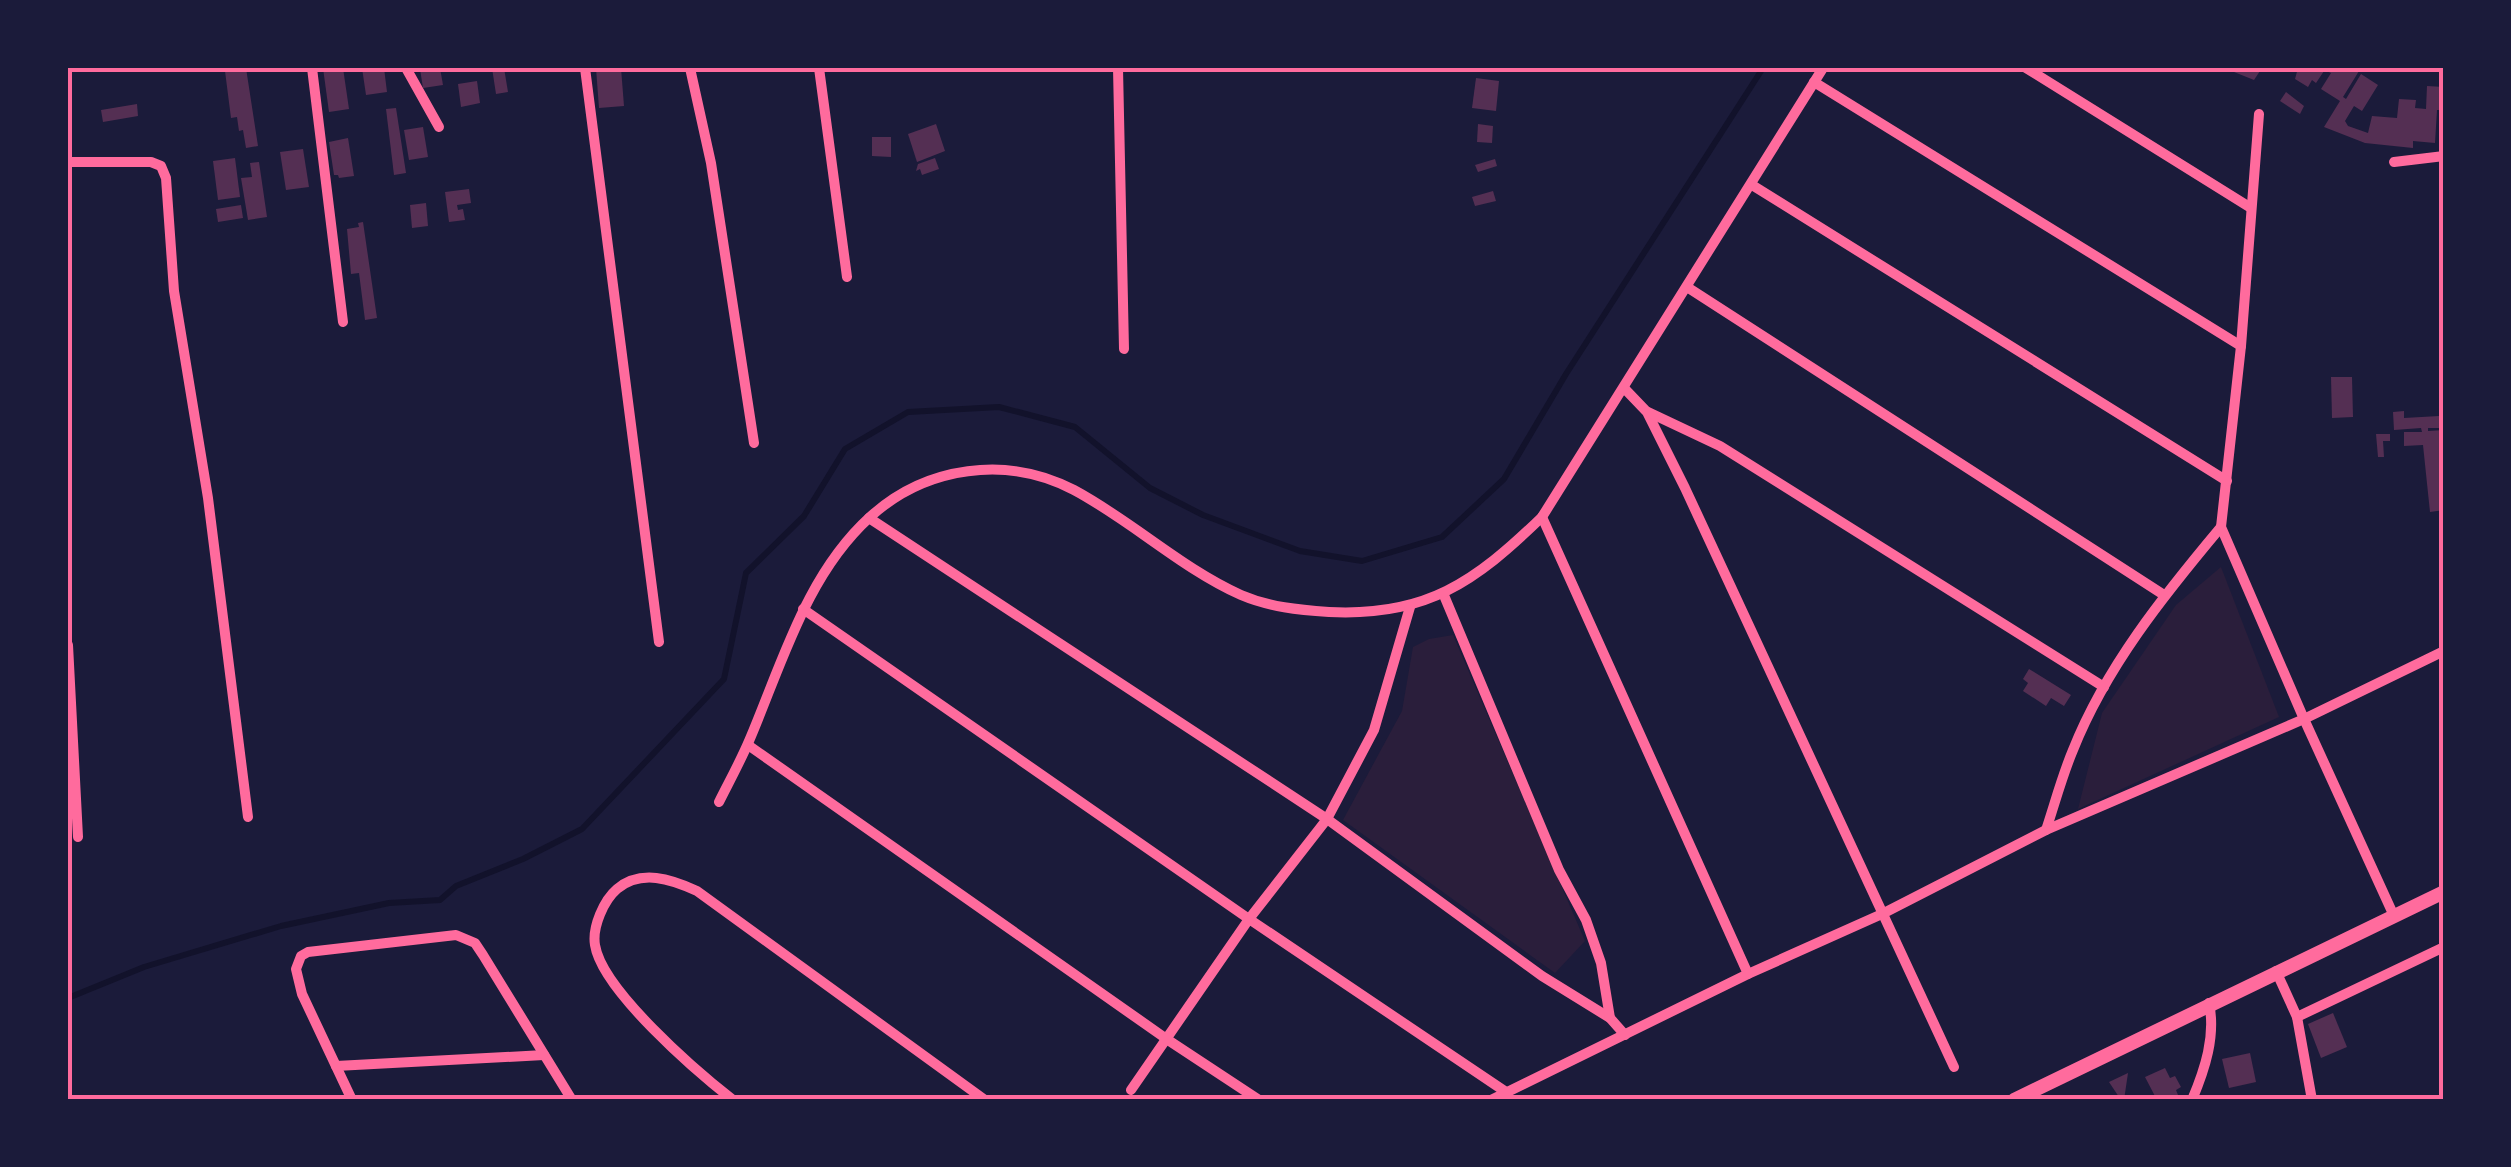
<svg xmlns="http://www.w3.org/2000/svg" width="2511" height="1167" font-family="'Times New Roman',serif">
<style>
.green{fill:#2a1e3b}
.lines{fill:none;stroke-linecap:round;stroke-linejoin:round}
.stream{stroke:#12122b;stroke-width:6}
.building{fill:#542f53}
.minor{stroke:#ff6b9d;stroke-width:10}
.tertiary{stroke:#ff6b9d;stroke-width:14}
.neatline{fill:none;stroke:#ff6b9d;stroke-width:4}
</style>
<rect width="100%" height="100%" fill="#1b1b3a"/>
<g class="green">
<polygon points="2221,567 2279,717 2078,809 2102,713 2176,605"/>
<polygon points="1453,635 1585,941 1555,973 1343,820 1402,711 1413,647 1429,639"/>
</g>
<g class="lines">
<polyline class="stream" points="68,998 144,967 281,926 389,903 440,900 456,886 523,859 582,829 724,679 746,573 804,516 845,449 908,412 999,407 1075,427 1150,488 1203,515 1300,551 1362,561 1442,537 1504,479 1566,374 1763,68"/>
</g>
<g class="building">
<polygon points="246,68 258,146 246,148 243,130 239,131 237,117 231,118 225,71"/>
<polygon points="323,68 343,68 349,109 329,112"/>
<polygon points="362,68 384,68 387,92 366,95"/>
<polygon points="440,68 443,85 423,88 420,69"/>
<polygon points="492,68 504,68 508,92 496,94"/>
<polygon points="596,68 621,68 624,106 599,108"/>
<polygon points="2236,68 2262,68 2254,80 2234,72"/>
<polygon points="2298,68 2326,68 2316,83 2312,80 2308,87 2295,79"/>
<polygon points="2329,68 2353,68 2359,71 2343,97 2346,99 2361,74 2378,85 2362,111 2354,106 2345,121 2348,126 2368,133 2372,116 2397,118 2399,99 2416,100 2415,108 2426,109 2427,86 2444,87 2444,110 2437,110 2435,143 2413,141 2413,148 2365,143 2324,127 2340,101 2321,89 2331,73 2327,71"/>
<polygon points="1476,78 1499,81 1496,111 1472,108"/>
<polygon points="477,81 480,103 461,107 458,84"/>
<polygon points="2286,92 2304,106 2300,114 2280,101"/>
<polygon points="137,104 138,116 103,122 101,110"/>
<polygon points="396,108 406,173 394,175 386,109"/>
<polygon points="936,124 945,151 917,162 908,134"/>
<polygon points="1478,124 1493,126 1492,143 1477,142"/>
<polygon points="423,127 428,157 409,160 404,130"/>
<polygon points="872,137 891,137 891,157 872,156"/>
<polygon points="348,138 354,176 339,178 338,175 334,175 329,142"/>
<polygon points="303,149 309,187 286,190 280,152"/>
<polygon points="235,158 240,197 218,200 213,161"/>
<polygon points="935,158 939,169 922,175 920,169 916,171 918,164"/>
<polygon points="1495,159 1497,166 1478,172 1475,165"/>
<polygon points="259,162 267,217 248,220 241,178 252,177 250,163"/>
<polygon points="469,189 471,203 457,205 458,210 463,209 465,220 449,222 445,192"/>
<polygon points="1493,191 1496,201 1475,206 1472,197"/>
<polygon points="426,203 428,226 412,228 410,205"/>
<polygon points="241,205 243,218 218,222 216,209"/>
<polygon points="363,222 377,318 365,320 359,273 351,274 347,229 359,227 358,223"/>
<polygon points="2331,377 2352,377 2353,417 2332,418"/>
<polygon points="2404,411 2404,418 2439,416 2439,428 2428,428 2428,431 2444,430 2444,510 2430,512 2423,445 2404,446 2404,432 2422,432 2421,428 2394,430 2393,412"/>
<polygon points="2376,434 2390,434 2390,441 2383,441 2384,457 2378,457"/>
<polygon points="2029,669 2071,695 2064,706 2051,698 2046,706 2023,691 2028,683 2023,679"/>
<polygon points="2333,1013 2347,1047 2321,1058 2308,1024"/>
<polygon points="2250,1053 2256,1082 2229,1088 2222,1059"/>
<polygon points="2165,1068 2170,1078 2175,1076 2181,1087 2176,1090 2180,1100 2157,1100 2145,1077"/>
<polygon points="2128,1073 2124,1100 2121,1100 2109,1082"/>
</g>
<g class="lines">
<g class="minor">
<polyline points="312,68 343,322"/>
<polyline points="406,68 439,127"/>
<polyline points="585,68 659,642"/>
<polyline points="690,68 711,163 754,443"/>
<polyline points="819,68 847,277"/>
<polyline points="1118,68 1124,349"/>
<polyline points="2026,68 2251,208"/>
<polyline points="1814,82 2241,346"/>
<polyline points="2259,114 2241,346 2221,527 2304,719 2394,916"/>
<polyline points="68,162 151,162 161,166 166,178 174,291 208,498 248,817"/>
<polyline points="2394,162 2444,156"/>
<polyline points="1752,185 2227,481"/>
<polyline points="1687,287 2164,595"/>
<polyline points="1624,388 1647,412 1685,488 1954,1067"/>
<polyline points="1648,412 1720,446 2104,687"/>
<polyline points="1542,517 1748,974"/>
<polyline points="869,518 1327,819 1542,976 1610,1018 1625,1035"/>
<polyline points="1443,593 1559,870 1586,920 1601,963 1610,1018"/>
<polyline points="803,609 1249,919 1506,1092"/>
<polyline points="68,645 78,837"/>
<polyline points="748,745 1168,1040 1259,1100"/>
<path d="M719,802C729,782 740,762 749,741C782,664 806,575 870,517C926,466 1007,455 1074,490C1132,521 1181,568 1241,595C1269,607 1299,610 1329,612C1426,617 1475,582 1542,517L1823,68"/>
<path d="M2046,830C2055,803 2062,776 2073,750C2106,667 2164,595 2221,527"/>
<polyline points="2276,971 2297,1017 2312,1100"/>
<polyline points="2297,1017 2444,947"/>
<polyline points="336,1066 544,1055"/>
<polyline points="1131,1090 1249,919 1327,819 1374,730 1410,607"/>
<polyline points="352,1100 302,994 296,969 301,956 308,952 456,935 475,943 483,955 572,1100"/>
<path d="M733,1100C696,1071 602,990 595,945C592,927 604,900 617,889C641,869 671,879 697,891L985,1100"/>
<polyline points="1491,1100 1748,974 1882,914 2046,830 2304,719 2444,651"/>
<path d="M2192,1100C2205,1069 2216,1036 2209,1003"/>
</g>
<polyline class="tertiary" points="2014,1100 2444,892"/>
</g>
<rect width="2511" height="1167" fill="none" stroke="#1b1b3a" stroke-width="140"/>
<rect x="70" y="70" width="2371" height="1027" class="neatline"/>
</svg>
